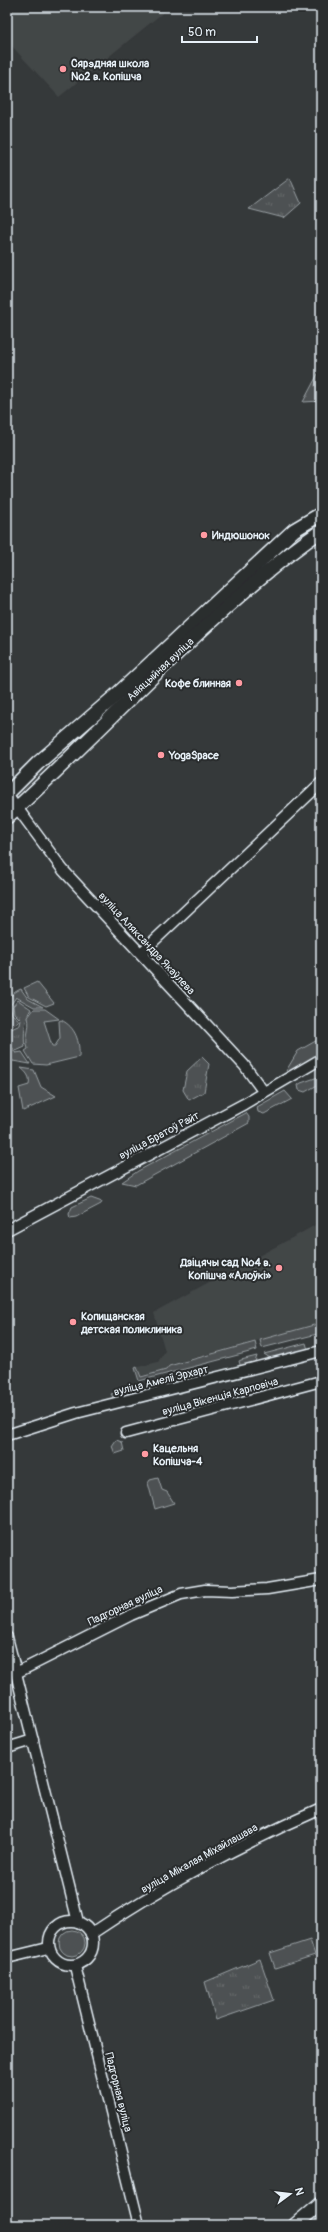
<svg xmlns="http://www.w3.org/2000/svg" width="328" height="2232" font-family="Pangolin,sans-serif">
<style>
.built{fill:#424647}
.green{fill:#4d5152;stroke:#9aa1a5}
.park{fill:url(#park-tufts);stroke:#9aa1a5}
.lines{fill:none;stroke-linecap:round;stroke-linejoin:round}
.minor-casing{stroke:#e8f1f8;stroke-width:13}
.major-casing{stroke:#e8f1f8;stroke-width:16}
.minor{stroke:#2a2d2e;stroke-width:10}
.major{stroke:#2a2d2e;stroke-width:13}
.poi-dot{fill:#ff9aa2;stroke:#2a2d2e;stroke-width:1.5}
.labels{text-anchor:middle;stroke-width:4;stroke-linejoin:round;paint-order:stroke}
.poi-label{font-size:11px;font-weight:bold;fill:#e8f1f8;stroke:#2a2d2e;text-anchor:start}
.street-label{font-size:11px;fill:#e8f1f8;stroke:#2a2d2e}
</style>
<defs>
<pattern id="park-tufts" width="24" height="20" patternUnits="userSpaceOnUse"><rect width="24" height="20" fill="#4d5152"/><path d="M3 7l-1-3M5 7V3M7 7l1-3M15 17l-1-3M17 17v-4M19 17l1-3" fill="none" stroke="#676a6c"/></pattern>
</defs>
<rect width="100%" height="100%" fill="#35393a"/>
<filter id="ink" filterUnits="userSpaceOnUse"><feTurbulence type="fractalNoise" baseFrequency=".025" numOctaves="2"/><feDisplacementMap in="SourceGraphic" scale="8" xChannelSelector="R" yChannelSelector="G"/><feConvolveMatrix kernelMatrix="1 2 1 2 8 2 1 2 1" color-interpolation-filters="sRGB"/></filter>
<g filter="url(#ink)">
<g class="built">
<polygon points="7,7 170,7 59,97 7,41"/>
<polygon points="321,1222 321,1323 169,1365 165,1370 141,1376 138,1367 158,1362 165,1351 154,1313"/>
</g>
<g class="green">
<polygon points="37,982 54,1003 46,1006 29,997 24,988"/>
<path d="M21,989L28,999L43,1007H34L16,997L10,1006L12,1014L20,1021L7,1029C7,1012 3,996 21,989Z"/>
<path d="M34,1009H45L59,1019L44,1021L52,1046H55L60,1038L59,1021L61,1020C76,1027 80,1042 79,1057L46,1065L33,1064L25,1051L28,1049C24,1037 31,1029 28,1017Z"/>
<polygon points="321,1038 321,1056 290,1073 286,1071 298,1051"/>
<polygon points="11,1049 16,1053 22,1052 30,1064 7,1060 7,1050"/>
<path d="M21,1068L34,1070L41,1087L56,1096L23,1111L19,1088L29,1085C31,1077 26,1072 21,1068Z"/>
<polygon points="321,1076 321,1083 305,1092 299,1090 298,1085 301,1083"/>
<polygon points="285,1091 292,1099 264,1114 258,1112 257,1107"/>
<polygon points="246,1113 249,1117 249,1123 136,1185 122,1182 138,1171"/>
<polygon points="91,1198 102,1202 101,1204 76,1217 70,1218 69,1214 72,1207"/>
<polygon points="321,1323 321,1333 262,1348 260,1340"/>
<polygon points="255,1342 257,1350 139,1381 135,1368 137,1367 141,1377 166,1370 169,1366"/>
<polygon points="306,1343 308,1350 273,1360 264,1354"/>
<polygon points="257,1356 255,1362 241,1368 239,1361 241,1360"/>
<polygon points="183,1375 186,1381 152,1390 146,1385 147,1383"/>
<polygon points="136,1385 137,1392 133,1396 114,1399 111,1394"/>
<polygon points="116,1440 122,1442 124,1451 115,1454 112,1446"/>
<polygon points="158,1478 162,1490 167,1492 174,1503 155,1509 148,1483 150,1480"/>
<circle cx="72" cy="1943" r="13"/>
<polygon points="310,1940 315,1955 275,1968 270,1953"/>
</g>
<g class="park">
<polygon points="290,178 301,203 284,218 249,209"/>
<polygon points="320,370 321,401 303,402"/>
<path d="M18,1000L31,1009C25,1017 23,1037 25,1047L16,1051L11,1047L7,1048V1031L20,1025L21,1020L14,1013L13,1006Z"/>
<polygon points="202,1057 209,1064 204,1092 189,1100 183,1090 187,1071"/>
<polygon points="260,1959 274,2000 216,2020 205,1982"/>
</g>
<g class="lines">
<g class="minor-casing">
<g id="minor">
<polyline points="7,794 63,870 244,1065 263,1091"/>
<polyline points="141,953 321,783"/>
<polyline points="7,1230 244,1104 321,1059"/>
<polyline points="126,1433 321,1381"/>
<polyline points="7,1435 76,1413 321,1351"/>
<polyline points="7,1637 78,1922"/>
<polyline points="16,1673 131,1615 181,1594 205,1590 232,1591 267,1589 321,1580"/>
<polyline points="7,1748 33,1740"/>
<circle cx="71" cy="1943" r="22"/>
<path d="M91,1934C160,1887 245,1842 321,1809"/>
<polyline points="7,1958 48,1948"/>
<polyline points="75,1966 139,2225"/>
</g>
</g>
<g class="major-casing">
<g id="major">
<polyline points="7,794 38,763 113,698 294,530 321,514"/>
<path d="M7,817C75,755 139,688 207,625C243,592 280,559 321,531"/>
<polyline points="295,2225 321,2203"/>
</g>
</g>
<use href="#minor" class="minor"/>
<use href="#major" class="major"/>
</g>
</g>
<g class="poi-dot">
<circle cx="63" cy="69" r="4"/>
<circle cx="204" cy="535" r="4"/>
<circle cx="239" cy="683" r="4"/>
<circle cx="161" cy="755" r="4"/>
<circle cx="279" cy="1268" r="4"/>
<circle cx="73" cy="1322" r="4"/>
<circle cx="145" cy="1454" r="4"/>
</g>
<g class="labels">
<g class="poi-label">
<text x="71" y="67">Сярэдняя школа<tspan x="71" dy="13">№2 в. Копішча</tspan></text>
<text x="212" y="539">Индюшонок</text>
<text x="231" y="687" text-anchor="end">Кофе блинная</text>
<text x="169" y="759">YogaSpace</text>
<text x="271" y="1266" text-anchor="end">Дзіцячы сад №4 в.<tspan x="271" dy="13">Копішча «Алоўкі»</tspan></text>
<text x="81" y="1320">Копищанская<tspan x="81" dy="13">детская поликлиника</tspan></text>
<text x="153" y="1452">Кацельня<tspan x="153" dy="13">Копішча-4</tspan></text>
</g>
<g class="street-label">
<text transform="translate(160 669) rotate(-43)" y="4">Авіяцыйная вуліца</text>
<text transform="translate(147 943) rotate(47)" y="4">вуліца Аляксандра Якаўлева</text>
<text transform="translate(159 1135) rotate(-28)" y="4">вуліца Братоў Райт</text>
<text transform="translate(161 1380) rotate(-14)" y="4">вуліца Амеліі Эрхарт</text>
<text transform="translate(220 1396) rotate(-15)" y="4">вуліца Вікенція Карповіча</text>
<text transform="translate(125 1605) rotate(-25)" y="4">Падгорная вуліца</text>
<text transform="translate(199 1858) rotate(-29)" y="4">вуліца Мікалая Міхайлашава</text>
<text transform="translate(119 2092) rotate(76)" y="4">Падгорная вуліца</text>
</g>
</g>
<rect width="328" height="2232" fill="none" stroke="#2a2d2e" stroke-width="24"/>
<rect x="12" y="12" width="304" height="2208" fill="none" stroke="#e8f1f8" stroke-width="1.5" filter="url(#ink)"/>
<g transform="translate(290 2194) rotate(75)" stroke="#2a2d2e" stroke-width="3" paint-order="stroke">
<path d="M0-3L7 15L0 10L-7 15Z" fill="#e8f1f8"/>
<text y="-6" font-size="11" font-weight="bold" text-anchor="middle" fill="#e8f1f8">N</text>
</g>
<path d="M182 36v6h75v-6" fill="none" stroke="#e8f1f8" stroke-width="2"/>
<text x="188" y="36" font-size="12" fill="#e8f1f8" stroke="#2a2d2e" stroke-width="3" paint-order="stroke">50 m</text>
</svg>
